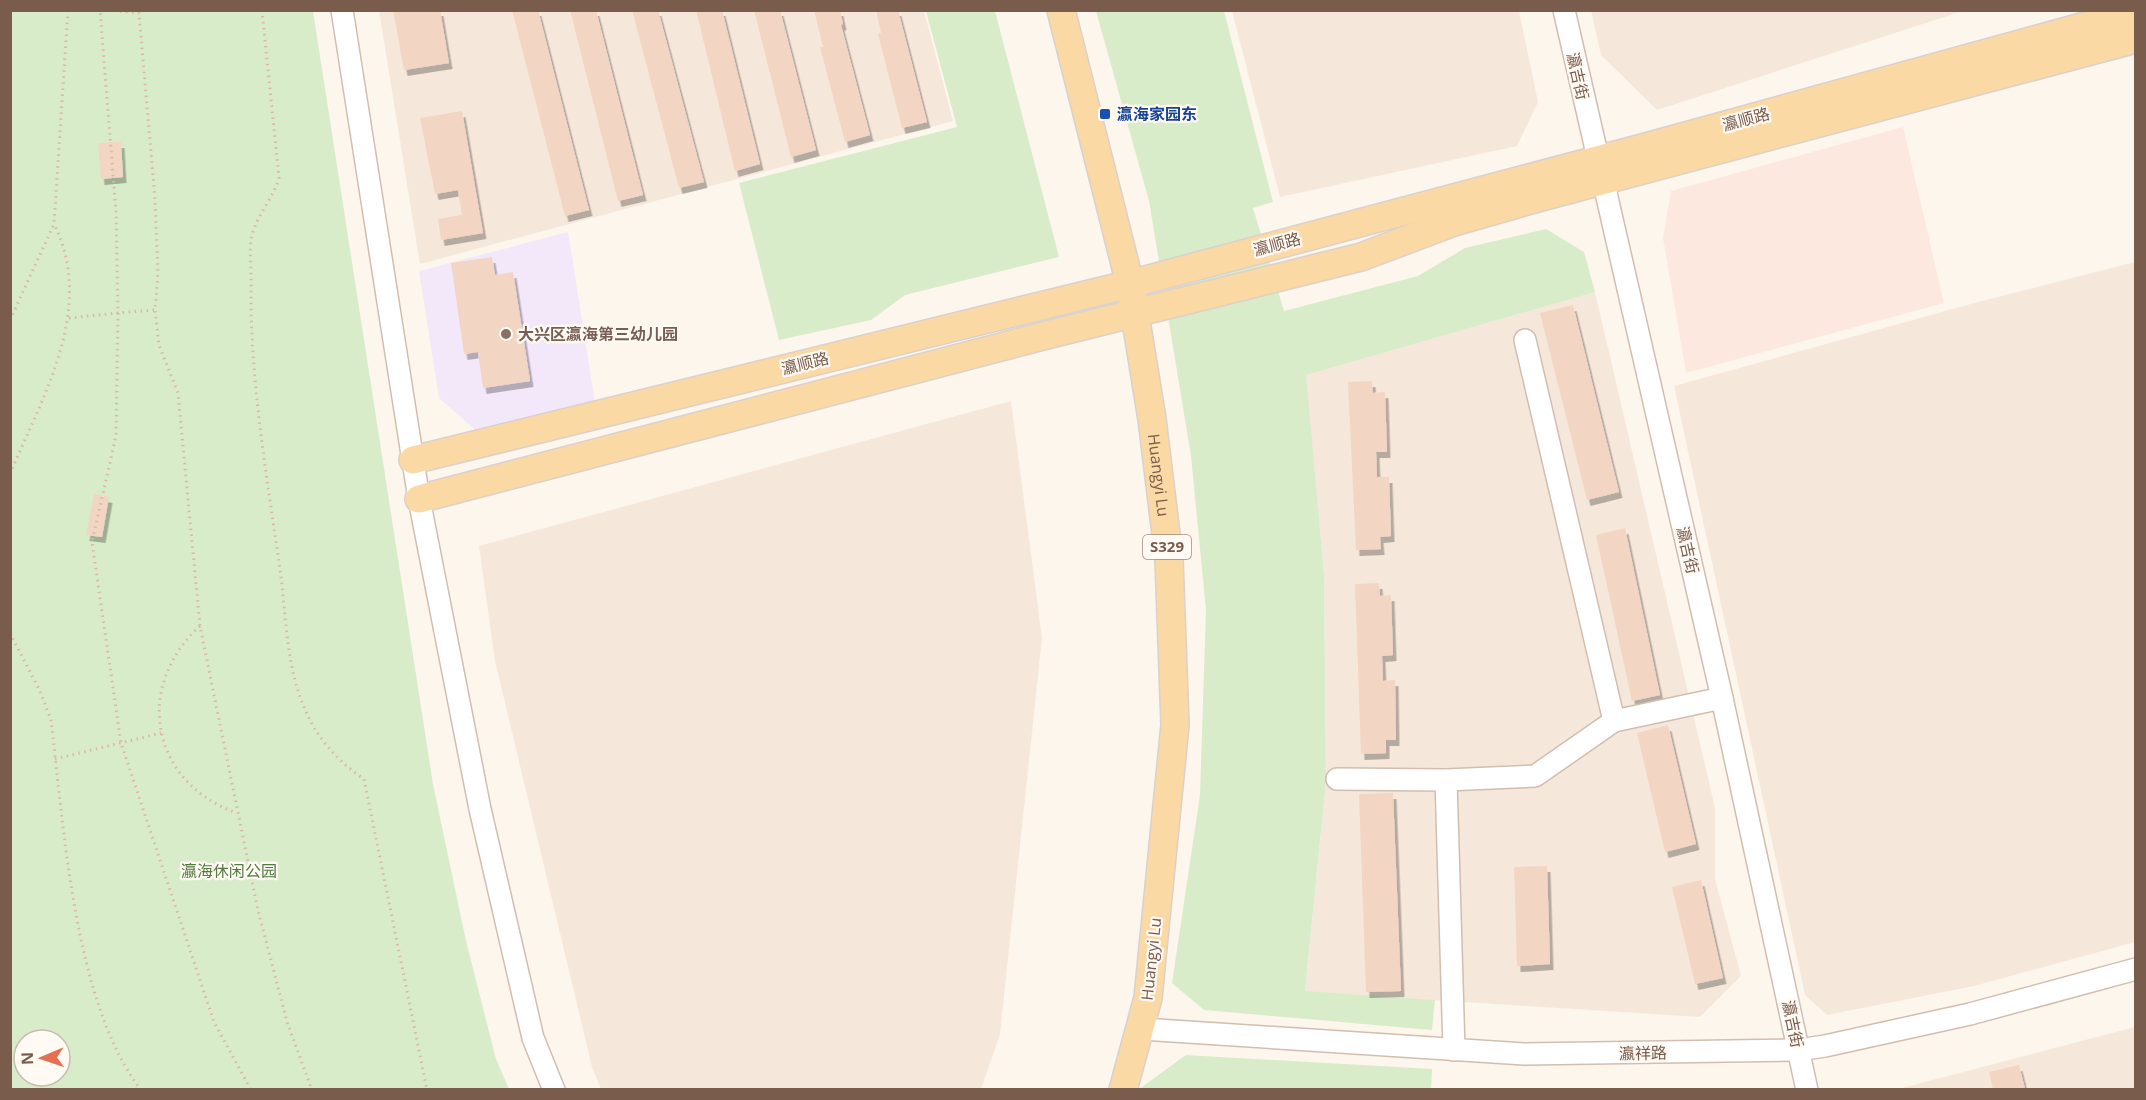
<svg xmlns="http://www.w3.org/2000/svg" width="2146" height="1100" font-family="'Open Sans','Noto Sans SC',sans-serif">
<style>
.residential{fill:#f5e8da}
.commercial{fill:#fde8e0}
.education{fill:#f3e8fa}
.green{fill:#d8ecc9;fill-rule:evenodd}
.building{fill:#f3d5c3;filter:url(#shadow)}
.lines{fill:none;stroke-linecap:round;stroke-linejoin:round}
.minor-casing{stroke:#d1beb0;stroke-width:24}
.major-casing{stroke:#dad1cd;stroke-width:30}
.path{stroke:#d9b8a5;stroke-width:3;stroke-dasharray:1.5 4.5;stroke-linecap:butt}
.minor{stroke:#fff;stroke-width:21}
.major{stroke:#fbd9a5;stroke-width:27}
.transit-dot{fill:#1a4fb4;stroke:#fffaf3;stroke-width:2}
.education-dot{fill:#8d6e63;stroke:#fffaf3;stroke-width:2}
.labels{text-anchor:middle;stroke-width:4.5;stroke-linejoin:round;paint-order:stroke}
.shield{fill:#fffaf3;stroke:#a28b7f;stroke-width:1.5}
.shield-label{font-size:15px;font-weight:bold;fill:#7a5c4d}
.street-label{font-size:16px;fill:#7a5c4d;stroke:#fffaf3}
.transit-label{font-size:16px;font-weight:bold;fill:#164399;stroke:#fffaf3;text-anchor:start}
.education-label{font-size:16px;font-weight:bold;fill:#785e54;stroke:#fffaf3;text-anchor:start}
.park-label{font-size:16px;fill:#537a41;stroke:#fffaf3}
</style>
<defs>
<filter id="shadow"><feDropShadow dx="3.5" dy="6" stdDeviation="0" flood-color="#0004"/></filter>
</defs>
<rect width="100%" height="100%" fill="#fdf6ec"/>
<g class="residential">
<polygon points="379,11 924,11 953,121 420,264"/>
<polygon points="1232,11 1519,11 1538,102 1517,146 1280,197"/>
<polygon points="1591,11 1591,10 1963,11 1657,110 1601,55"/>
<polygon points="2135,262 2135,942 1974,986 1827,1015 1805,995 1674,386 1978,302"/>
<polygon points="1595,292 1715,808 1715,879 1741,976 1700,1017 1305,992 1326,781 1324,575 1305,375"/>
<polygon points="1011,401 1042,638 1000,1034 981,1089 601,1089 592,1067 495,661 479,546"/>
<polygon points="2135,1027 2135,1089 1898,1089"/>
</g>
<polygon class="commercial" points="1903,127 1944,303 1686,373 1663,238 1671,191"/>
<polygon class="education" points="568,232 595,402 479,433 439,398 419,271"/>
<g class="green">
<path d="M10,11H313L433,784L466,941L496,1059L509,1089H11ZM24,1040H60V1076H24Z"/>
<polygon points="926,11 995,11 1059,257 905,295 871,320 779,340 739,183 957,127"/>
<polygon points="1096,11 1224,11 1273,202 1253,208 1284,311 1418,276 1465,248 1546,229 1584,252 1595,292 1306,375 1324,575 1326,781 1305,991 1435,1000 1432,1030 1204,1010 1172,983 1200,795 1206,610 1191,456 1149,201"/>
<polygon points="1186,1055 1432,1069 1431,1089 1139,1089"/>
</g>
<g class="building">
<polygon points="393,10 440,10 449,63 404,70"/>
<polygon points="512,10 538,10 589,210 565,216"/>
<polygon points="570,10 596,10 643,195 618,201"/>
<polygon points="632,10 658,10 704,182 679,188"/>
<polygon points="696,10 722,10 760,164 735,171"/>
<polygon points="754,10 780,10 816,150 791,157"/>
<polygon points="814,10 840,10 843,24 841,25 870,135 845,142 820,47 823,47"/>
<polygon points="876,10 898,10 927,122 902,128 878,34 881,33"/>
<polygon points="462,111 483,233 441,240 438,219 462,215 458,190 435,194 420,118"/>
<polygon points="121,142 123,177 101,179 98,143"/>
<polygon points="492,257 495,275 513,272 530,381 483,388 478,352 464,354 451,263"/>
<polygon points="1573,305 1619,492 1587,500 1540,313"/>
<polygon points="1372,381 1373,393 1385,392 1387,452 1376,452 1377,477 1389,477 1391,536 1380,537 1381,549 1356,550 1348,382"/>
<polygon points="94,494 109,497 102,537 86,535"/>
<polygon points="1625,528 1660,695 1632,701 1596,535"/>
<polygon points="1379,583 1380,596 1391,595 1393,655 1382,656 1383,681 1395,680 1396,740 1386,740 1386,753 1361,754 1355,584"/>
<polygon points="1668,725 1696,844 1665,852 1637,733"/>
<polygon points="1393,793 1401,991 1366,992 1359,794"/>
<polygon points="1547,866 1550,964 1517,966 1514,867"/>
<polygon points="1701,880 1723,978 1695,984 1672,887"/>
<polygon points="2019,1065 2025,1089 1993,1089 1989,1072"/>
</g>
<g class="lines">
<g class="minor-casing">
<g id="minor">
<polyline points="342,10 419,499 480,809 533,1038 554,1090"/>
<polyline points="1564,10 1722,698 1807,1090"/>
<polyline points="1525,340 1614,721"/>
<polyline points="1337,779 1446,780 1535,776 1614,721 1722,698"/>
<polyline points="1446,780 1454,1050"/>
<polyline points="1142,1029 1524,1054 1798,1050 1825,1046 1970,1014 2136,969"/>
</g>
</g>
<g class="major-casing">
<g id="major">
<path id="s1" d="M1061,10L1130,284L1152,419L1169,559L1175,725L1148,998L1123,1090"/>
<polyline points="413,460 1130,284 1642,148 2136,12"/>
<polyline points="419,499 1047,335 1361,257 1454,222 1545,196 2136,39"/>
</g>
</g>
<g class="path">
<polyline points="108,10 139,13 155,199 158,274 155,310 159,345 178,393 200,626 257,906 287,1022 312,1090"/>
<path d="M262,10L279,178C273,200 255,216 251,240C249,257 252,276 251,294C251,386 267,478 280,569C286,614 286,665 304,707C316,737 338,762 364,779L427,1090"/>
<polyline points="154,310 118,313 116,436 92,542 121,743 214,1022 251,1090"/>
<polyline points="69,318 118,313 116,212 100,10"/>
<polyline points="10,320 54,224 68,10"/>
<path d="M10,474C43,395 96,309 54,224"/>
<path d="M200,626C133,687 151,783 237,813"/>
<path d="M10,633L40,691L51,720C64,828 74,1003 141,1090"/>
<polyline points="55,759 161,733"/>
</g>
<use href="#minor" class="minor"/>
<use href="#major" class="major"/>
</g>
<rect class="transit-dot" x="1099" y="108" width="12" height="12" rx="3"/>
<circle class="education-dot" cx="506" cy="334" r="6"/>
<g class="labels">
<rect class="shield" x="1143" y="535" width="48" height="24" rx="4.5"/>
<g class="shield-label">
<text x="1167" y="552">S329</text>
</g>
<g class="street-label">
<text transform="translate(1578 76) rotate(77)" y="6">瀛吉街</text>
<text transform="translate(1746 119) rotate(-15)" y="6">瀛顺路</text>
<text transform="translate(1277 244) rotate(-15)" y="6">瀛顺路</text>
<text transform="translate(805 363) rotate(-14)" y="6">瀛顺路</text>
<text dy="6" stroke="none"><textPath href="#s1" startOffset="476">Huangyi Lu</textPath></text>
<text transform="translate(1688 550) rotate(77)" y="6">瀛吉街</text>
<text transform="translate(1151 959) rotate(-84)" y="6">Huangyi Lu</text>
<text transform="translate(1793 1024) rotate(78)" y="6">瀛吉街</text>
<text transform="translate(1643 1053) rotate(-1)" y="6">瀛祥路</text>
</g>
<g class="transit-label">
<text x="1117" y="120">瀛海家园东</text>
</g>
<g class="education-label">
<text x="518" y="340">大兴区瀛海第三幼儿园</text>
</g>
<g class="park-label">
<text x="229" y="877">瀛海休闲公园</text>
</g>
</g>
<rect width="2146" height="1100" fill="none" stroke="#7a5c4d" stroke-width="24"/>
<g transform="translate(42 1058) rotate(268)"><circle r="28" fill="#fffaf3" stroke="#cabbb1" stroke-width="1.5"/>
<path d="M0-4.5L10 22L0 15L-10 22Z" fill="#e76f51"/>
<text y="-9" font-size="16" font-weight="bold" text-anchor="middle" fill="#7a5c4d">N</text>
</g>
</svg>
